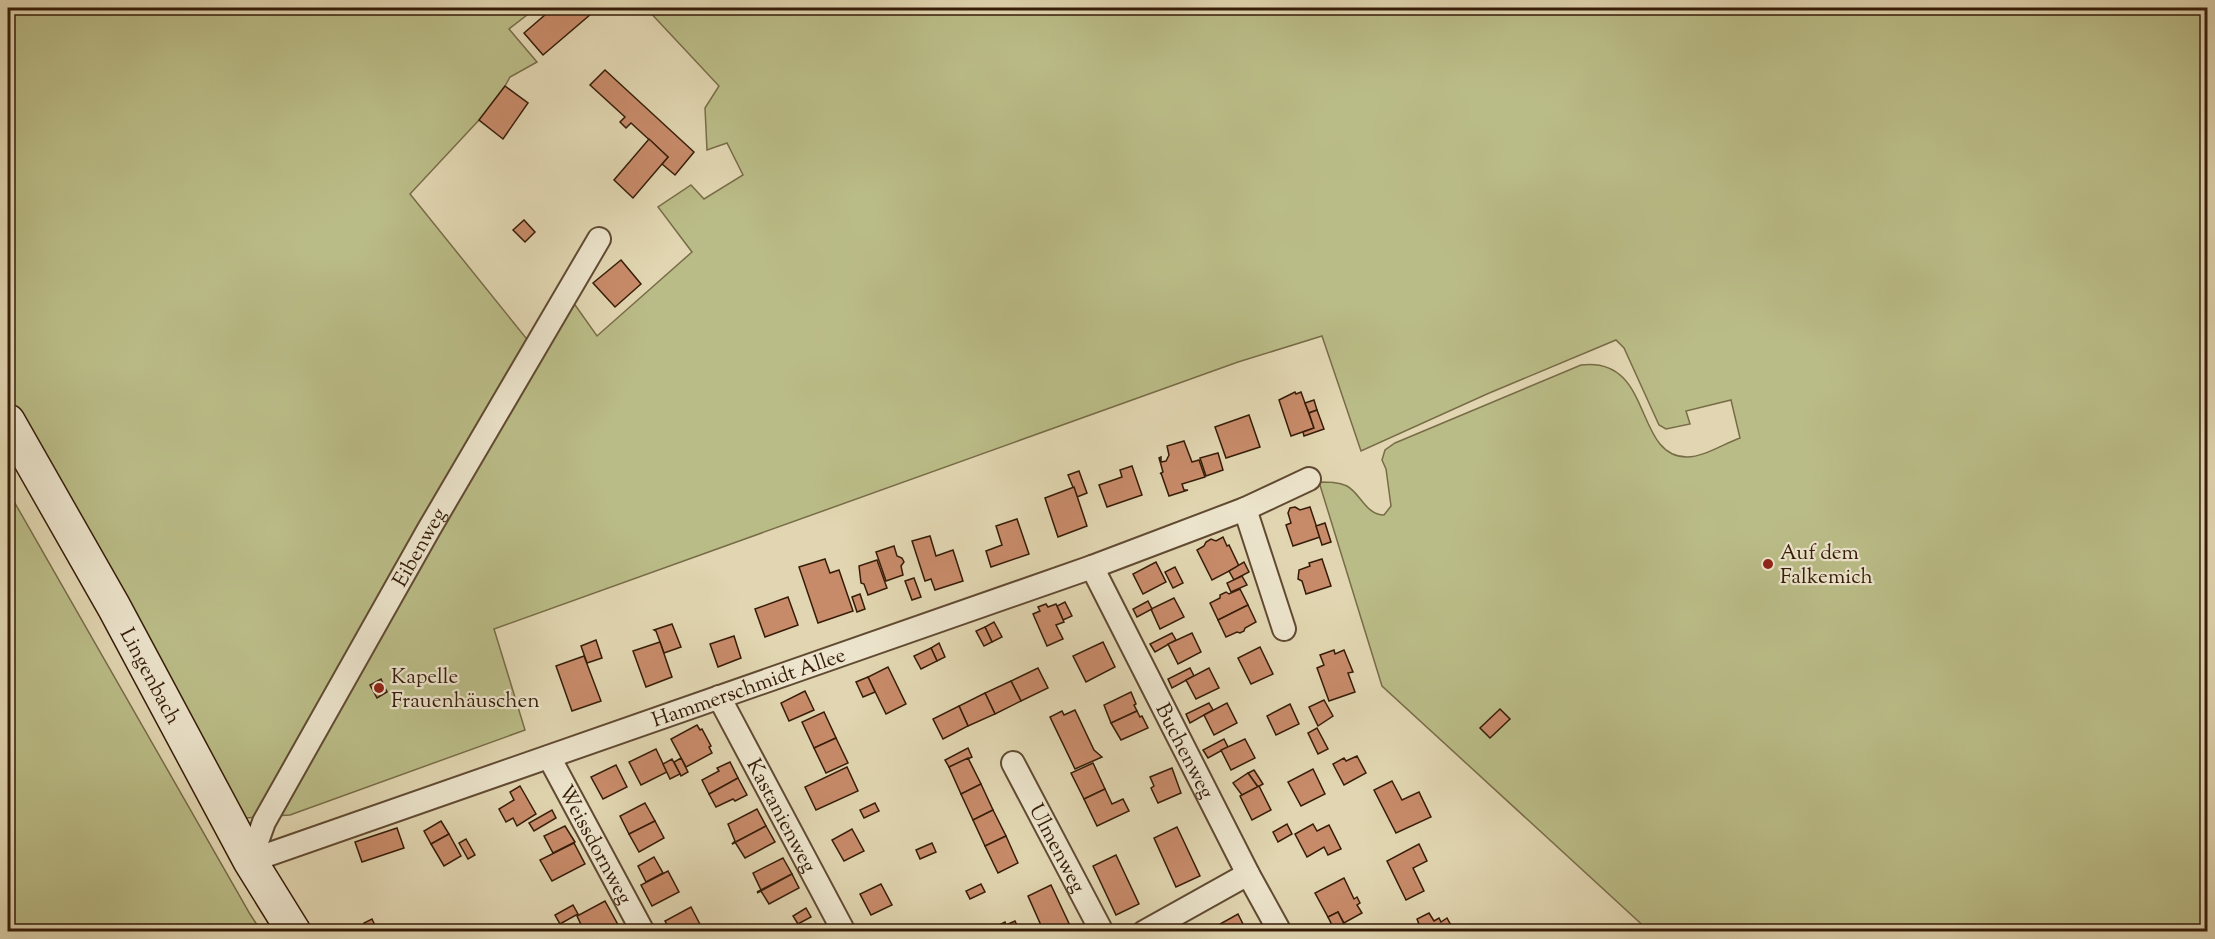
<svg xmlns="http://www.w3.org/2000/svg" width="2215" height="939" font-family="'Sorts Mill Goudy',serif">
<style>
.green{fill:#babc87;stroke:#786c48;stroke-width:1.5}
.building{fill:#c88b6a;stroke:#361c08;stroke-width:1.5}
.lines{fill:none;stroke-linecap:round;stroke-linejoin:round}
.street-casing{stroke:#614a32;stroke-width:26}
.secondary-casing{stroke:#361c08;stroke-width:36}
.street{stroke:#ece4cc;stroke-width:22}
.secondary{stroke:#ece4cc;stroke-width:33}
.poi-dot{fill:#8f2418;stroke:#ece4cc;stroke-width:2}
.labels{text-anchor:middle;stroke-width:4.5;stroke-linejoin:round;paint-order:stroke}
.street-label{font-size:21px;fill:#361c08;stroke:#ece4cc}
.poi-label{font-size:21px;fill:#361c08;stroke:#ece4cc;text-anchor:start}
</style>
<rect width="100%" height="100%" fill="#e1d6b1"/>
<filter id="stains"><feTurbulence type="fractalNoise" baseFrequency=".00333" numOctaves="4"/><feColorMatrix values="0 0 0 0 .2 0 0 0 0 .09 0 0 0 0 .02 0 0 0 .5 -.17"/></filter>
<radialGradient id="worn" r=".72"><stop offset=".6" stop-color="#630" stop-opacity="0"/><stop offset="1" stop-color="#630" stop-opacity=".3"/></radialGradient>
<g class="green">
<polygon points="8,8 536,8 509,29 537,62 510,77 505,86 479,120 410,194 530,343 262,817 245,818 8,406"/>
<path d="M646,8H2207V931H1649L1382,686L1319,482C1329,482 1338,482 1347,486C1361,494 1366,515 1384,515L1391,506L1386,469L1382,460L1385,450L1395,443L1581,365C1654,356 1633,457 1687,457C1704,457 1723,444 1740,438L1731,400L1686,411L1690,424L1666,429L1659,425L1624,348L1616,340L1487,394L1361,451L1322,336L1238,362L494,629L525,730L290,815L275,816L568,295L597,336L692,252L658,207L691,185L704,199L743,175L727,143L707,150L705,108L719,86Z"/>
<polygon points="8,491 250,914 261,931 8,931"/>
</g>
<g class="building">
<polygon points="553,8 598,8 543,55 524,33"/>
<polygon points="605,70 694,152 675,175 662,164 668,157 631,123 626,128 620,122 625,117 590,85"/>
<polygon points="505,86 528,103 503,139 479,120"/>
<polygon points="649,139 668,157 633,198 614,180"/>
<polygon points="524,220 535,232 525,242 513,230"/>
<polygon points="621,260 641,284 615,307 593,283"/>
<polygon points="1295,392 1296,394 1301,392 1314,428 1291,436 1279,400"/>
<polygon points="1314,400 1317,410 1309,413 1305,403"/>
<polygon points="1317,410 1324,429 1304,436 1303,432 1314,428 1309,413"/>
<polygon points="1249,415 1260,447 1226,458 1215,427"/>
<polygon points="1184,441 1192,462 1199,460 1205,477 1182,484 1184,490 1188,490 1169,496 1161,473 1160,474 1163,472 1159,458 1161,457 1161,462 1166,461 1169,455 1167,446"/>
<polygon points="1218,453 1223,470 1206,476 1200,458"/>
<polygon points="1132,466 1142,495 1107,507 1099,485 1122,477 1120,470"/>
<polygon points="1079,471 1087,493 1077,497 1068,475"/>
<polygon points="1074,487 1087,526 1058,537 1045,498"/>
<polygon points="1295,507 1300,510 1310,507 1320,537 1293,546 1286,525 1291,523 1288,513 1290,508"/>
<polygon points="1017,519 1029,554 991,567 986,551 1002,545 996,526"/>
<polygon points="1325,523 1331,542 1322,545 1316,526"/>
<polygon points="930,536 936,556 953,550 963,581 935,590 931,579 925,581 912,541"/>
<polygon points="1223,537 1227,546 1229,545 1239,566 1212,580 1197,550 1204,546 1206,542 1211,539 1216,541"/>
<polygon points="894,546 897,556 902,558 904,562 901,566 903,575 886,581 876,552"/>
<polygon points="825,559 830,573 839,570 853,611 818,623 799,567"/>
<polygon points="1322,559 1331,586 1306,594 1302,581 1298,579 1299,570 1310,566 1309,563"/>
<polygon points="877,560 887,588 868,595 864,584 861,583 859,566"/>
<polygon points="1156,562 1166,582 1143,594 1133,574"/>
<polygon points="1244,562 1249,572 1234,580 1229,571"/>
<polygon points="1175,567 1183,583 1173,588 1165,572"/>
<polygon points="1242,576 1247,585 1231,592 1227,583"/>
<polygon points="914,578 921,597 912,600 905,581"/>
<polygon points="1240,589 1248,605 1218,620 1210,603 1220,598 1220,595 1226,592 1229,594"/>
<polygon points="860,594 865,609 857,612 852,597"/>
<polygon points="788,597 798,625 765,637 755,609"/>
<polygon points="1174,598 1184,617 1160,629 1151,609"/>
<polygon points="1148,601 1152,609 1137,617 1133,609"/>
<polygon points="1065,602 1072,616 1063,620 1057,606"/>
<polygon points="1046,604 1048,607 1056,604 1064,622 1056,625 1063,639 1047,646 1033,614 1040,611 1038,607"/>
<polygon points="1248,605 1256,622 1245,628 1244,631 1240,633 1237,632 1226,637 1218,620"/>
<polygon points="994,622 1002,637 992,642 985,627"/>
<polygon points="672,624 681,647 664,653 656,631 654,630"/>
<polygon points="985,627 992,642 984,646 976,631"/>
<polygon points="1172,633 1176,640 1155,652 1150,644"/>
<polygon points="1192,633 1201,652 1178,664 1168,644"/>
<polygon points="734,636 741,658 718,667 710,644"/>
<polygon points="596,640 602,658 587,663 581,646"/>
<polygon points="660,642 672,677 646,687 633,651"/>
<polygon points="1103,642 1115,667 1086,682 1073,656"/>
<polygon points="939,643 945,657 937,661 931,648"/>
<polygon points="1260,647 1273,674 1251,684 1238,658"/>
<polygon points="931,648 937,661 921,669 914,656"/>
<polygon points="1334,650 1335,654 1344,650 1353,672 1348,673 1355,692 1329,701 1317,668 1324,665 1320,655"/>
<polygon points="584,656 601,701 572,711 556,666"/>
<polygon points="888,667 906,704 886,714 868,677"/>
<polygon points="1038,668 1048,688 1021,701 1011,681"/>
<polygon points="1190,668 1194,676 1172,688 1168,679"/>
<polygon points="1209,668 1219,688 1196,699 1186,680"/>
<polygon points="868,677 875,692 863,697 856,682"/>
<polygon points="381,679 387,692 377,698 370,685"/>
<polygon points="1011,681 1021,701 995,714 985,693"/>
<polygon points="805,691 814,710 789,721 781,703"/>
<polygon points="1131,692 1136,704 1134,705 1137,711 1111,723 1104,705"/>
<polygon points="985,693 995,714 968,726 959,706"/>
<polygon points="1324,700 1333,716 1318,726 1309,707"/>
<polygon points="1209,703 1213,710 1190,723 1186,714"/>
<polygon points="1227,703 1237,723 1214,735 1204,715"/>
<polygon points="1290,704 1299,724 1276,735 1267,716"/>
<polygon points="959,706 968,726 943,739 933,719"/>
<polygon points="1500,709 1510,719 1490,738 1480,728"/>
<polygon points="1075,710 1094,750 1102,757 1075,769 1050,717 1062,711 1064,715"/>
<polygon points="1137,711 1140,717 1142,716 1148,728 1121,740 1111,723"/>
<polygon points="824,712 836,738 814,748 802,722"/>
<polygon points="697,725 700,730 702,729 711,746 709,747 712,753 686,767 671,739"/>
<polygon points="1317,728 1328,749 1318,754 1308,733"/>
<polygon points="836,738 848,763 826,773 814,748"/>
<polygon points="1224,739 1228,747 1208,758 1203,750"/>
<polygon points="1245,739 1255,758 1231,770 1221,750"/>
<polygon points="968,748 972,757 949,767 945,760"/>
<polygon points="656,749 667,772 641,785 629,762"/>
<polygon points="1357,756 1366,773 1344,785 1333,764 1344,758 1346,761"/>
<polygon points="681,758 688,772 681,776 674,762"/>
<polygon points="968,758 981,784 961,794 949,767"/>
<polygon points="672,759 680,774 670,779 663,764"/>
<polygon points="730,762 738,778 709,794 702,780 719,771 717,768"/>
<polygon points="1093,763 1105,789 1084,799 1071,773"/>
<polygon points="616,765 627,787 603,799 591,777"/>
<polygon points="847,767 858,791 816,810 805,787"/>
<polygon points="1172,768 1181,793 1158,803 1151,788 1154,786 1150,777"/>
<polygon points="1313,769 1325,794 1301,806 1288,782"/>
<polygon points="1254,770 1263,784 1258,787 1248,773"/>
<polygon points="1248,773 1258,787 1242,795 1233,783"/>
<polygon points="738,778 747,795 735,801 733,799 716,807 709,794"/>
<polygon points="1392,781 1402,800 1419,792 1431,817 1396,833 1374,790"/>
<polygon points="981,784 993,810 973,820 961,794"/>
<polygon points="520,786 536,814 517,826 513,818 506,822 499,809 514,800 510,792"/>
<polygon points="1259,786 1271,810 1252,820 1240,796"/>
<polygon points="1105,789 1112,804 1123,799 1129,811 1097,826 1084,799"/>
<polygon points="645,803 655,821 629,834 620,816"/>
<polygon points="875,803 879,811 864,818 860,810"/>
<polygon points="757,809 766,826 732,844 735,841 728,824"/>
<polygon points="552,810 556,818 534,831 529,823"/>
<polygon points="993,810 1006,836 985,846 973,820"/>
<polygon points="441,821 449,834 431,844 424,831"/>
<polygon points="655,821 664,838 639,852 629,834"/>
<polygon points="1287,824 1292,834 1278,842 1273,832"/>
<polygon points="1313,824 1317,831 1329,825 1341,849 1328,855 1324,847 1307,857 1295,834"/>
<polygon points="565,826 575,842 553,853 544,836"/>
<polygon points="766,826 775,842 745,858 735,842 732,844"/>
<polygon points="1177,827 1200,876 1176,887 1154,838"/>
<polygon points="397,828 404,848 362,862 355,842"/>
<polygon points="852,829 864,851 844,861 832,840"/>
<polygon points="449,834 461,856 444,866 431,844"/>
<polygon points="1006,836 1018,863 998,873 985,846"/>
<polygon points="466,839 475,855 468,859 459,843"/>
<polygon points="574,843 585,864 552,881 540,860"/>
<polygon points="932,843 936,852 920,859 916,850"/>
<polygon points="1419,844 1427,861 1413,868 1424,891 1406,900 1387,861"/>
<polygon points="1116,855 1139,904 1116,915 1093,866"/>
<polygon points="654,857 663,873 646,882 638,866"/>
<polygon points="783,858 792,874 757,892 761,890 753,873"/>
<polygon points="668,871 679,892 652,906 641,885"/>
<polygon points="792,874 799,888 769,904 761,891 757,893"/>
<polygon points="1344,878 1354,899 1357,897 1360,903 1357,905 1362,913 1344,923 1338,912 1328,917 1315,893"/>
<polygon points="881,884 892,905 871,915 860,894"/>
<polygon points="981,884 985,892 970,899 966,891"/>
<polygon points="1051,885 1073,932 1044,932 1028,896"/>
<polygon points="605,901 622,932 599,932 595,925 584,931 577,916"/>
<polygon points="573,905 578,914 560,924 555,915"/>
<polygon points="691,907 704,932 671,932 665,921"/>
<polygon points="806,908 811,917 798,924 793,916"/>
<polygon points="1338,912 1345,926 1335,931 1328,917"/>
<polygon points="1429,913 1434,921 1439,918 1441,922 1447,918 1453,929 1449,932 1422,932 1417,919"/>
<polygon points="1238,914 1247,932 1224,932 1220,924"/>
<polygon points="372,919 377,930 369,932 364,923"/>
<polygon points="1015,921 1020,932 1008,932 1006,925"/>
<polygon points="1005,922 1008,932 989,932 989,930"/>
</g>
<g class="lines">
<g class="street-casing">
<g id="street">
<polyline points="1245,509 1284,629"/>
<path id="s1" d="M1092,567L1248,874L1280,932"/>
<path id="s2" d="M719,697L844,932"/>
<path id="s3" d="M549,757L643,932"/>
<path id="s4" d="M1013,763L1102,932"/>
<path id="s5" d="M250,861L1092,567L1245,509L1309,479"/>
<path id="s6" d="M250,861L264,822L429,529L599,239"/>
<polyline points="1144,932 1248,874"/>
</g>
</g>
<g class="secondary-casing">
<g id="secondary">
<path id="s7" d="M8,421L114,607L250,861L294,932"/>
</g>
</g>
<use href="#street" class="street"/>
<use href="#secondary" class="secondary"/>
</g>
<g class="poi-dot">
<circle cx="1768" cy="564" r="6"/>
<circle cx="379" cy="688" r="6"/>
</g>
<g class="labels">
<g class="street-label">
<text dy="7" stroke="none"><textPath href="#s6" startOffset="357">Eibenweg</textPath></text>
<text dy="7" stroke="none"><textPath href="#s7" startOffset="292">Lingenbach</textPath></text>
<text dy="7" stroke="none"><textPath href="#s5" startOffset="528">Hammerschmidt Allee</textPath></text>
<text dy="7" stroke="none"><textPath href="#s1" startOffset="206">Buchenweg</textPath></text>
<text dy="7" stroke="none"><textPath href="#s2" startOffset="134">Kastanienweg</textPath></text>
<text dy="7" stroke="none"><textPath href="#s3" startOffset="99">Weissdornweg</textPath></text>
<text dy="7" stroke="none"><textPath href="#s4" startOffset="96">Ulmenweg</textPath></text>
</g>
<g class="poi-label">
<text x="1780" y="559">Auf dem<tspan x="1780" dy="24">Falkemich</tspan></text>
<text x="391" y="683">Kapelle<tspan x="391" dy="24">Frauenhäuschen</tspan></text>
</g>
</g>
<rect width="2215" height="939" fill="none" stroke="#e1d6b1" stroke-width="30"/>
<rect x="9" y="9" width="2197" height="921" fill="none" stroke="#361c08" stroke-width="3"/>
<rect x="15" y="15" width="2185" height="909" fill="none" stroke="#361c08" stroke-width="1.5"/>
<rect width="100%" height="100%" filter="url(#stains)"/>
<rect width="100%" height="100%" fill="url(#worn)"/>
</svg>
